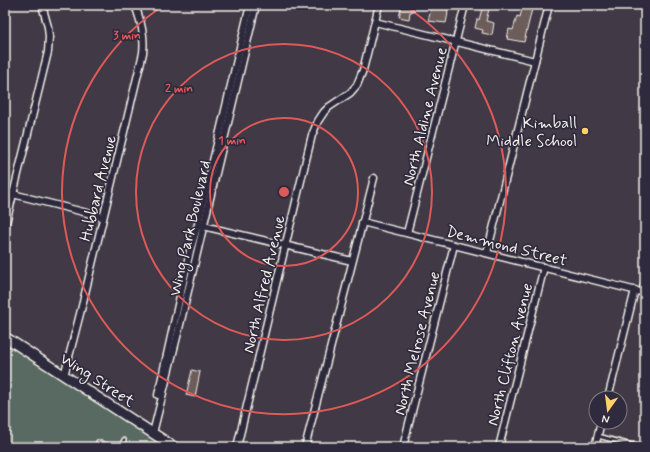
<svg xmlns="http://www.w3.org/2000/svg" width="650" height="452" font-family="Mynerve,sans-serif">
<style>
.green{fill:#596a62;stroke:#a6aea5}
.building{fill:#6c5c5a;stroke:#f4f1e8}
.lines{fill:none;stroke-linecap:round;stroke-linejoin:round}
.lane-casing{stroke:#f4f1e8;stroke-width:6}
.street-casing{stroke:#f4f1e8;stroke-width:9}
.secondary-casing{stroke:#f4f1e8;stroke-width:12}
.lane{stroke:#2f2a3d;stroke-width:3}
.street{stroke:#2f2a3d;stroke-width:6}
.secondary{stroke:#2f2a3d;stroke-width:9}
.ring{fill:none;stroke:#de5a58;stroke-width:2}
.poi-dot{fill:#ffd166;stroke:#2f2a3d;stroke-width:1.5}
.labels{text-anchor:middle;stroke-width:3.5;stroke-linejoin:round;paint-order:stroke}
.street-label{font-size:16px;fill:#f4f1e8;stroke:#2f2a3d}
.poi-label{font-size:16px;fill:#f4f1e8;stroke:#2f2a3d;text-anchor:end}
.centre{fill:#de5a58;stroke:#2f2a3d;stroke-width:2}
.ring-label{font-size:12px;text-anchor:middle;font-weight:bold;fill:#de5a58;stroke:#2f2a3d;stroke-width:3.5;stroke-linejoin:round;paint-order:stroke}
</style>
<rect width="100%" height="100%" fill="#413946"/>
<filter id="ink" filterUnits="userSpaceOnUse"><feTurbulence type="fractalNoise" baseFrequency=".025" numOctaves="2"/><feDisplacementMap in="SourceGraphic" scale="8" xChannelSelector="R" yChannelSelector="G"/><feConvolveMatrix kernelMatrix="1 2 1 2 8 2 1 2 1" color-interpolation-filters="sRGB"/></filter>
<g filter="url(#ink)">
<polygon class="green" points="5,343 166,447 5,447"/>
<g class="building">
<polygon points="402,5 414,5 412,12 410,12 409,19 399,17"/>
<polygon points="432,5 449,5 447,13 448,13 446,23 428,21"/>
<polygon points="483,5 490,5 486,21 494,23 492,35 482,33 483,30 475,28 477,19 479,20"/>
<polygon points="523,5 533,5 524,42 507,39 509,29 513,30 517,16 520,17"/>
<polygon points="192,370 200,372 195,397 186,395"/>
</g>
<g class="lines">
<g class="lane-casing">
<g id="lane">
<polyline points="641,292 645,276"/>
<polyline points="598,436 639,447"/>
<polyline points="98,442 112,447"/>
<polyline points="121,447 124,440"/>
</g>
</g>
<g class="street-casing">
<g id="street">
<polyline points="643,7 644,5"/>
<polyline points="375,22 535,61"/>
<polyline points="5,192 103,217"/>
<polyline points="362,222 645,293"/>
<polyline points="199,225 352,261"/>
<polyline points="5,227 48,52 49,37 48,27 42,5"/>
<polyline points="407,233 465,5"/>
<polyline points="487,253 549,5"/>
<path d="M64,376L82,306L143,53C145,35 141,22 135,5"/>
<polyline points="158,395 190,251 198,224 250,5"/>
<polyline points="608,398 635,290"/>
<polyline points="153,433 179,329 256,5"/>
<polyline points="237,447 312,135 318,121 324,112 329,107 350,93 357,85 363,70 379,5"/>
<polyline points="305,447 374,178"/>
<polyline points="403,447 454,245"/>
<polyline points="499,447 544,267"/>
<polyline points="595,447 601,422"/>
</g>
</g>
<g class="secondary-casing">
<polyline id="secondary" points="5,337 174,447"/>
</g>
<use href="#lane" class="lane"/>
<use href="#street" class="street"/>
<use href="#secondary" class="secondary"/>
</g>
</g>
<g class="ring">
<circle cx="284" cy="192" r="74"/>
<circle cx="284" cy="192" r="148"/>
<path d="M405 6A222 222 0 1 1 163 6"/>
</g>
<circle class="poi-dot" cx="585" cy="131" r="4"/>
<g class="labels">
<g class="street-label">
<text transform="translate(424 116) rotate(-76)" y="6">North Aldine Avenue</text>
<text transform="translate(97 188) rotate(-76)" y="6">Hubbard Avenue</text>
<text transform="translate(189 228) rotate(-77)" y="6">Wing Park Boulevard</text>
<text transform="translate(507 245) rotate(14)" y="6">Demmond Street</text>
<text transform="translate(263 284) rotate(-77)" y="6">North Alfred Avenue</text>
<text transform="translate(416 343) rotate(-76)" y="6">North Melrose Avenue</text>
<text transform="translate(509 354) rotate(-76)" y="6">North Clifton Avenue</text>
<text transform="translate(98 379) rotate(33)" y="6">Wing Street</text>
</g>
<g class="poi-label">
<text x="577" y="128">Kimball<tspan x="577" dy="18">Middle School</tspan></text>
</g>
</g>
<circle cx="284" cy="192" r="6" class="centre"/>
<g class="ring-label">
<text x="127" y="39">3 min</text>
<text x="179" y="92">2 min</text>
<text x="232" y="144">1 min</text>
</g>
<rect width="650" height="452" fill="none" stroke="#2f2a3d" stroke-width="20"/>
<rect x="10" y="10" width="630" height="432" fill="none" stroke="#f4f1e8" stroke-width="1.5" filter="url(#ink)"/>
<g transform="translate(608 410) rotate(194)"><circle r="19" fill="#2f2a3d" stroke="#7e7a81"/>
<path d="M0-3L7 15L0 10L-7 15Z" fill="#ffd166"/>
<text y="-6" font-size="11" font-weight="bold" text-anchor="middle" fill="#f4f1e8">N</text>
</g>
</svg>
